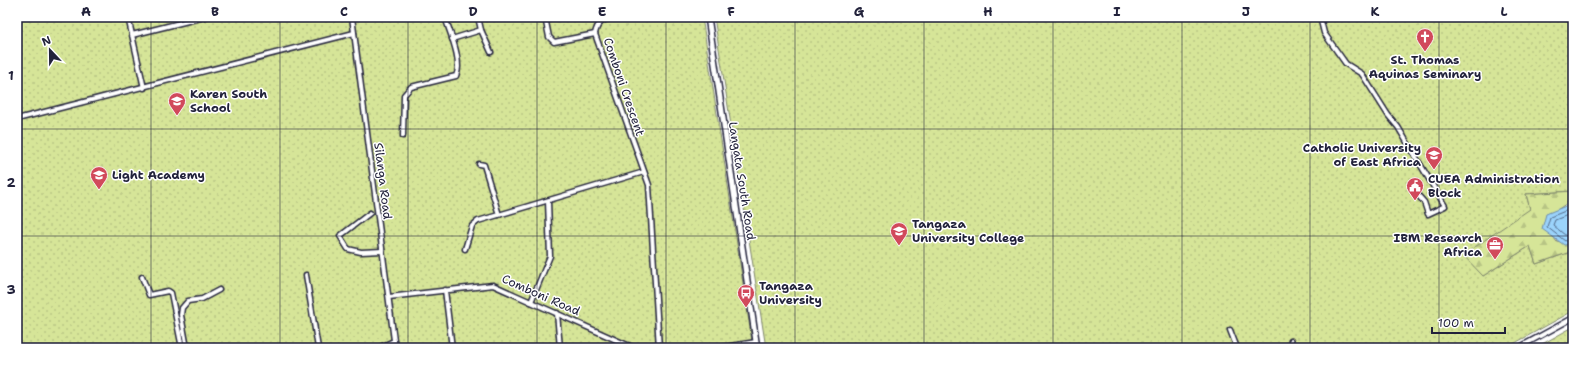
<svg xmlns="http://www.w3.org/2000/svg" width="1590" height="365" font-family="'Shantell Sans',sans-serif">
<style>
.grass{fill:url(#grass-dots);stroke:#7c846a}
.forest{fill:url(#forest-firs);stroke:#7c846a}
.water{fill:#9bd3fb;stroke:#6b8cae}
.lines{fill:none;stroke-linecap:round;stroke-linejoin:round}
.shore{stroke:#526988;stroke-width:1}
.minor-casing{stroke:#22223b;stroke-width:7}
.tertiary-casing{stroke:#22223b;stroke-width:8}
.minor{stroke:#fff;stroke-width:4}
.tertiary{stroke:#fff;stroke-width:5}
.grid{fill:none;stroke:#22223b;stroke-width:1;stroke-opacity:0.55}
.labels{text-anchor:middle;stroke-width:3;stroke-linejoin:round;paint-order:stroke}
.poi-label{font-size:12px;font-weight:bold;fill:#22223b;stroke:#fff;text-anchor:start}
.street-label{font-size:12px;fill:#22223b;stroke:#fff}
.neatline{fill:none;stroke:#22223b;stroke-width:1.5}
.grid-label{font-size:13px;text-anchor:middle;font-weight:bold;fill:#22223b}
</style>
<defs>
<pattern id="grass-dots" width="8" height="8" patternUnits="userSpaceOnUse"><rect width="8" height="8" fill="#d6e598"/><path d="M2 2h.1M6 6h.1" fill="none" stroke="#b7c484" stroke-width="1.8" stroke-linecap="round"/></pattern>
<pattern id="forest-firs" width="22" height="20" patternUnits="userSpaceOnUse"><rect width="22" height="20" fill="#d6e598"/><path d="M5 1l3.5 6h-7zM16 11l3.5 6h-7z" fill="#b7c484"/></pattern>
</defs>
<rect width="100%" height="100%" fill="#fff"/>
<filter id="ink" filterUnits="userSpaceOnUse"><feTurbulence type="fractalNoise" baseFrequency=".025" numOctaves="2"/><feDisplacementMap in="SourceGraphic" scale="8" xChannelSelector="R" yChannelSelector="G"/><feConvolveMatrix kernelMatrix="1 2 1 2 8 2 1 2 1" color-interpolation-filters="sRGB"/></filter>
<g filter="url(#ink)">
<g class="grass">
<polygon points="17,17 702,17 753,348 17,348"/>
<polygon points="714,17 1573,17 1573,191 1526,194 1530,209 1483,276 1530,246 1536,264 1573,251 1573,311 1506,348 766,348"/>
<polygon points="1573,327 1573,348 1535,348"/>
</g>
<polygon class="forest" points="1573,191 1573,199 1557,210 1544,224 1557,242 1573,235 1573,251 1536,264 1530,246 1483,276 1463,255 1530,209 1526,194"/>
<polygon class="water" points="1573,203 1573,244 1564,245 1542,229 1546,214"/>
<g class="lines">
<g class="shore">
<polyline points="1573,208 1550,217 1547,227 1565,241 1573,241"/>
<polyline points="1573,213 1555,220 1553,225 1566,236 1573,236"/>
</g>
<g class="minor-casing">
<g id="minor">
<polyline points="128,17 144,88"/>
<polyline points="352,17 395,348"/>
<polyline points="478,17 481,30 491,52"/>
<polyline points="545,17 549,37 554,42 595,34"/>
<path d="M613,17C602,20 597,23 595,34L649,185L659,348"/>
<polyline points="1320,17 1324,33 1346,64 1362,74 1388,115 1398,127 1445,206 1428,214 1424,202 1415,192"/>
<polyline points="132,35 204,17"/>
<polyline points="452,39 481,30"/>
<polyline points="17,119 354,33"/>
<path d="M403,136L404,95L411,87L456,76C463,62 450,33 445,17"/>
<polyline points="479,164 484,165 499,215"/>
<polyline points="370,213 340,236 348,249 361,252 382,251"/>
<polyline points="465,249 472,226 478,221 644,172"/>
<polyline points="306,275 318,348"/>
<polyline points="142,277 149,295 168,291 171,293 182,348"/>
<polyline points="445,290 452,348"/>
<polyline points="389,297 493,285 634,348"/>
<polyline points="531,302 550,256 548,201"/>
<polyline points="557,313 560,348"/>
<polyline points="1230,330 1237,348"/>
<polyline points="1291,341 1294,348"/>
<polyline points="187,348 181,315 182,308 188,301 202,299 219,290"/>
<polyline points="378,348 394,341"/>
<polyline points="718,348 756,342"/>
<polyline points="1518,348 1573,318"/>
</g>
</g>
<g class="tertiary-casing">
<polyline id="tertiary" points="708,17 757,348"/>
</g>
<use href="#minor" class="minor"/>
<use href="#tertiary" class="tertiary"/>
</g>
</g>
<path class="grid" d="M151,17V348M280,17V348M408,17V348M537,17V348M666,17V348M795,17V348M924,17V348M1053,17V348M1182,17V348M1310,17V348M1439,17V348M17,129H1573M17,236H1573"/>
<defs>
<g id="church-pin" transform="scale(0.9)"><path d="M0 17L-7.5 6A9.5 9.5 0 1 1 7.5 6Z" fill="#d1495b" stroke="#fff"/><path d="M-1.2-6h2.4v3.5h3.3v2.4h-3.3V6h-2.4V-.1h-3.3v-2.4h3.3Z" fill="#fff"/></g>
<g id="school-pin" transform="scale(0.9)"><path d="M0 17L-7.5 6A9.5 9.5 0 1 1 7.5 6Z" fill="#d1495b" stroke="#fff"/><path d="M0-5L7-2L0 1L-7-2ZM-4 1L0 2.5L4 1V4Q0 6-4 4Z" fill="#fff"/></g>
<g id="university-pin" transform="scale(0.9)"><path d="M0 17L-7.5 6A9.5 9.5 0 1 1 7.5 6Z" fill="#d1495b" stroke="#fff"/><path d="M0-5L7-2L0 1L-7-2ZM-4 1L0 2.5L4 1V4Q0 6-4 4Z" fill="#fff"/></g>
<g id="civic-pin" transform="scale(0.9)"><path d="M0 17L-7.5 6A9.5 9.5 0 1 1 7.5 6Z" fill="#d1495b" stroke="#fff"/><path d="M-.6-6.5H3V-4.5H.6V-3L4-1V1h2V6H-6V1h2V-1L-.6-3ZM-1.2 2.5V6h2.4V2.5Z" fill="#fff"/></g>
<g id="office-pin" transform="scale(0.9)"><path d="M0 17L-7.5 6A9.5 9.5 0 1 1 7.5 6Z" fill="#d1495b" stroke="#fff"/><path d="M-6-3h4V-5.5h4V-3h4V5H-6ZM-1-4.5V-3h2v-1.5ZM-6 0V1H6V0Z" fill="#fff"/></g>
<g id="bus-pin" transform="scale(0.9)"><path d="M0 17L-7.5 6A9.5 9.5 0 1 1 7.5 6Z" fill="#d1495b" stroke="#fff"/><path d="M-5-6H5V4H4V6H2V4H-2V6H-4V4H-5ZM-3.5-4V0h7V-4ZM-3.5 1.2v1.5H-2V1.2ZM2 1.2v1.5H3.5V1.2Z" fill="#fff"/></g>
</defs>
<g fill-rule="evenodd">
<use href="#church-pin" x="1425" y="37"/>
<use href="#school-pin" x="177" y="101"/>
<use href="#university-pin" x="1434" y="155"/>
<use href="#school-pin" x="99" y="175"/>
<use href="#civic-pin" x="1415" y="186"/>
<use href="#school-pin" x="899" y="231"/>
<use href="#office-pin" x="1495" y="245"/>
<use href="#bus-pin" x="746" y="293"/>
</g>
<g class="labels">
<g class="poi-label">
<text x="1425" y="64" text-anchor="middle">St. Thomas<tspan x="1425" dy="14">Aquinas Seminary</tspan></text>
<text x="190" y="98">Karen South<tspan x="190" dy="14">School</tspan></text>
<text x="1421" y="152" text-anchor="end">Catholic University<tspan x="1421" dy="14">of East Africa</tspan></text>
<text x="112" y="179">Light Academy</text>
<text x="1428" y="183">CUEA Administration<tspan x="1428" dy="14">Block</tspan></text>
<text x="912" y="228">Tangaza<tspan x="912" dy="14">University College</tspan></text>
<text x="1482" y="242" text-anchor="end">IBM Research<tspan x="1482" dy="14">Africa</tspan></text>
<text x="759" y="290">Tangaza<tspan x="759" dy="14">University</tspan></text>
</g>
<g class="street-label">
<text transform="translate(624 87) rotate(71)" y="4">Comboni Crescent</text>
<text transform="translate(383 181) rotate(83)" y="4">Silanga Road</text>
<text transform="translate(742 181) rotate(81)" y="4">Langata South Road</text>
<text transform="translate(541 295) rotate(24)" y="4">Comboni Road</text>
</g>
</g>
<rect width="1590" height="365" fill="none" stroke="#fff" stroke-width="44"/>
<g transform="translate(50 50) rotate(338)" stroke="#ffffff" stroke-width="3" paint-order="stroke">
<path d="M0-3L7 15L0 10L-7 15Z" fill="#22223b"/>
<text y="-6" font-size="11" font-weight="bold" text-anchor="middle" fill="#22223b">N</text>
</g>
<path d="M1432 327v6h73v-6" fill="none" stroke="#22223b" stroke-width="2"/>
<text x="1438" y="327" font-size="12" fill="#22223b" stroke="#ffffff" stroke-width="3" paint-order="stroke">100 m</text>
<rect x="22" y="22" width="1546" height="321" class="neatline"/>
<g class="grid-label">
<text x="86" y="16">A</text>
<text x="215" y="16">B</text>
<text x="344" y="16">C</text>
<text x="473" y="16">D</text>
<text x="602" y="16">E</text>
<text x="731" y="16">F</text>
<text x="859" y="16">G</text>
<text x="988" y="16">H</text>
<text x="1117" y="16">I</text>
<text x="1246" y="16">J</text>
<text x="1375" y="16">K</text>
<text x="1504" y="16">L</text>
<text x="11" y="80">1</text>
<text x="11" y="187">2</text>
<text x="11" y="294">3</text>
</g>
</svg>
